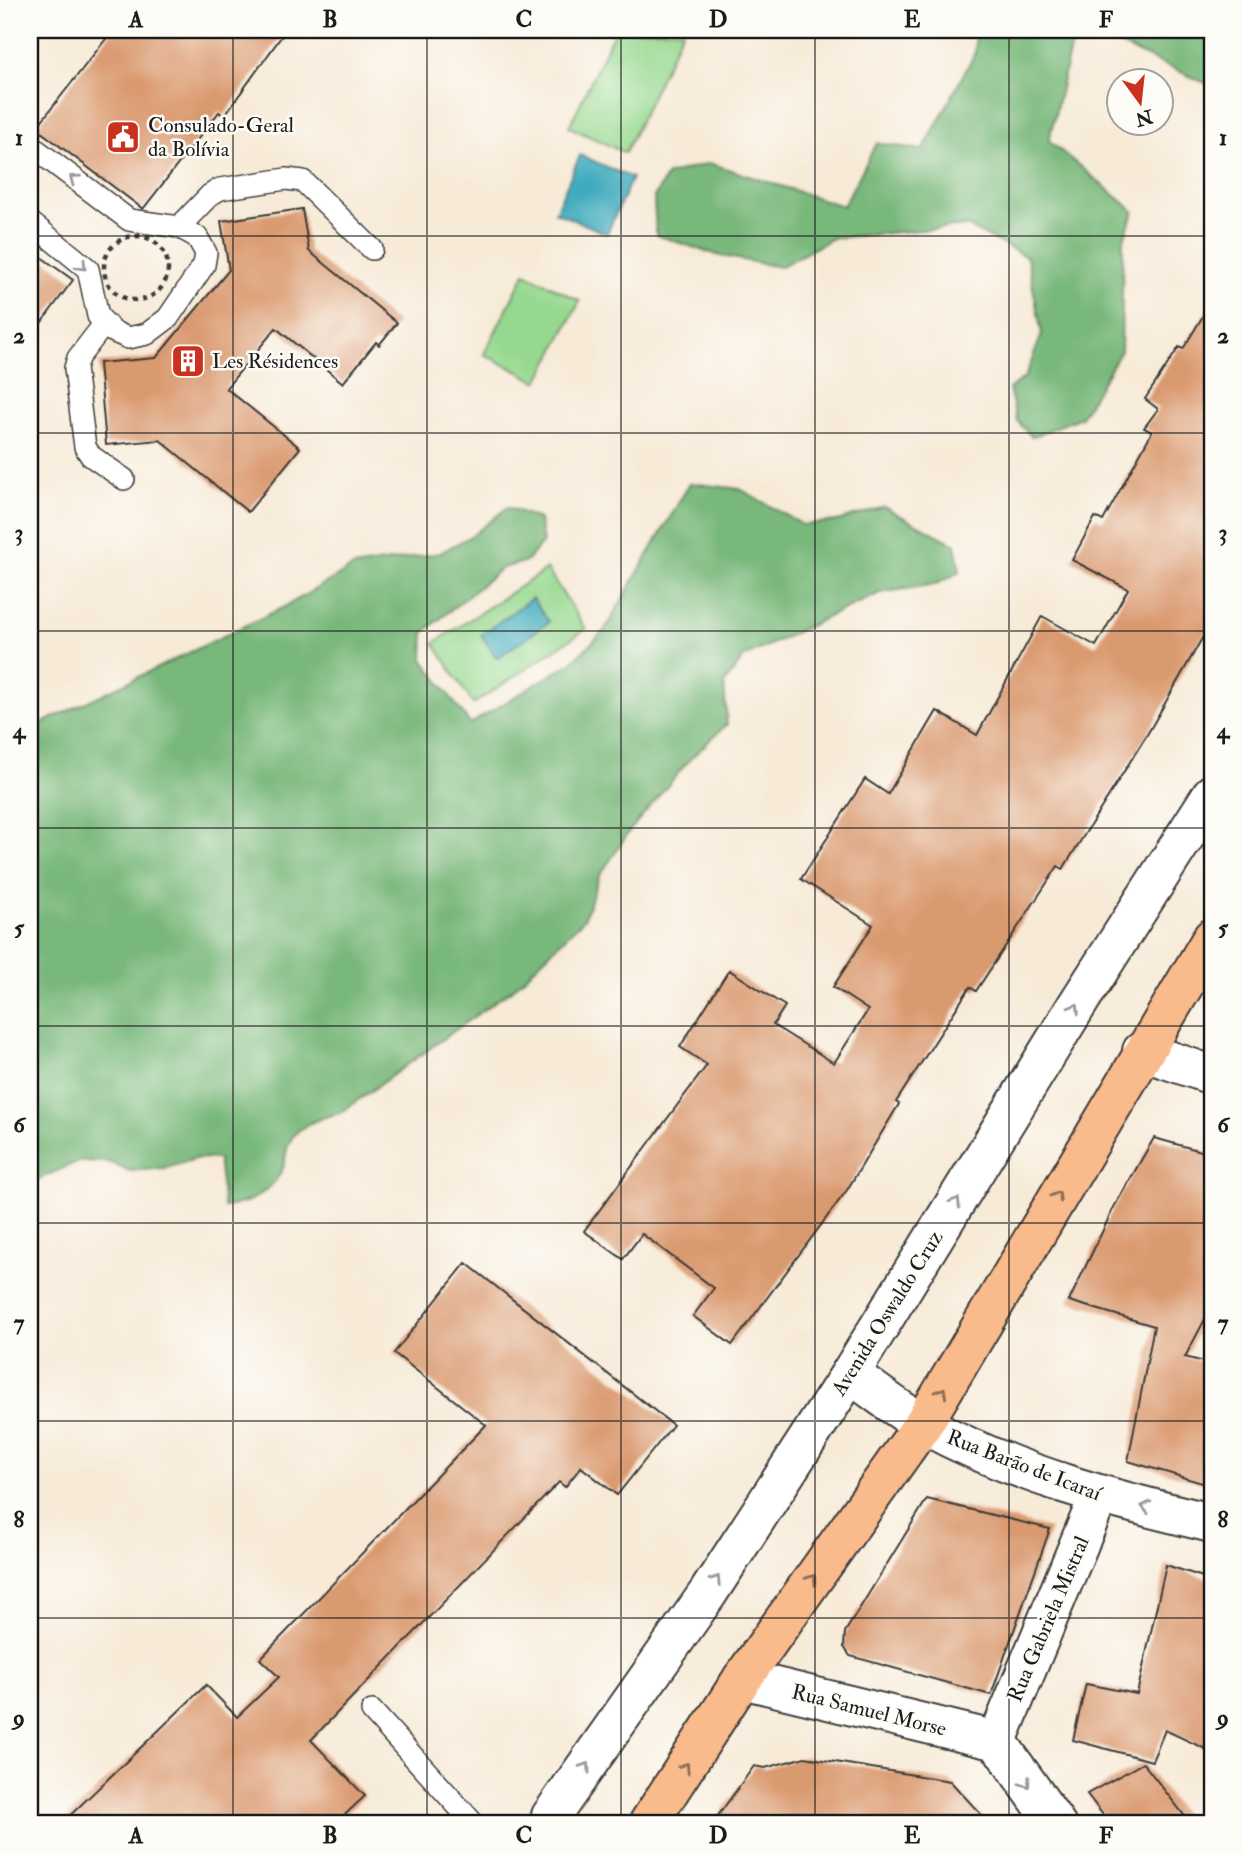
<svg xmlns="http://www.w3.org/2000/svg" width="1242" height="1854" font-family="'IM FELL Double Pica',serif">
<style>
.green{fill:#96d88f;stroke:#597a56;stroke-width:2}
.forest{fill:#78b87a;stroke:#4a6a4b;stroke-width:2}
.water{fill:#3eaabd;stroke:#2d636c;stroke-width:2}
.building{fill:#da9a6f}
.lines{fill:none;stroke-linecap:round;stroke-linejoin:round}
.service-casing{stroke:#3d3b38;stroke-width:24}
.minor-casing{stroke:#3d3b38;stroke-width:42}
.primary-casing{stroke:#3d3b38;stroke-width:42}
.path{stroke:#3d3b38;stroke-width:4.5;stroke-dasharray:5 5;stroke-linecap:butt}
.service{stroke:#fff;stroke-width:21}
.minor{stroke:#fff;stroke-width:38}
.primary{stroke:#fabb8c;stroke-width:38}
.oneway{stroke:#999}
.oneway2{stroke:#8b6c54}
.grid{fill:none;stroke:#1c1c1c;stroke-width:2;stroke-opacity:0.55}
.labels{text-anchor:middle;stroke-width:5;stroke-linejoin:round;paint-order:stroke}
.poi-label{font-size:21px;fill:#1c1c1c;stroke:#fdfcf7;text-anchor:start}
.street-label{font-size:21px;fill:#1c1c1c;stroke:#fdfcf7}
.neatline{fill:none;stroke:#1c1c1c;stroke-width:2.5}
.grid-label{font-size:23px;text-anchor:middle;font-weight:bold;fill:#1c1c1c}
</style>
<rect width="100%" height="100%" fill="#fdfcf7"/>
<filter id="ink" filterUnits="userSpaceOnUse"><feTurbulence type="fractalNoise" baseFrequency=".0143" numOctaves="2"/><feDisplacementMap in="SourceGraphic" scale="14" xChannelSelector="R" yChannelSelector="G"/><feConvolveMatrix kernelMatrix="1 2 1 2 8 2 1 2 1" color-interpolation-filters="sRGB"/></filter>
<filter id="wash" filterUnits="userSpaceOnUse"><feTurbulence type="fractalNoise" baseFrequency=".00686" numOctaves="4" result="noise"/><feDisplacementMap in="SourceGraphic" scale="28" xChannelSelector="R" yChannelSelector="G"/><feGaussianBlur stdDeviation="1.57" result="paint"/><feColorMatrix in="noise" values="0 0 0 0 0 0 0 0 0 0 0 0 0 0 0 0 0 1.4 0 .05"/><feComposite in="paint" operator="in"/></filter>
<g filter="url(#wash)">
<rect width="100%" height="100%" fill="#f7ead7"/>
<g class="green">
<polygon points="615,30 683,30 625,153 569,127"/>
<polygon points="525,273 580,301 538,382 484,354"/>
<polygon points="547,569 586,629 473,704 434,643"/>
</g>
<g class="forest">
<polygon points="975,30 1212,30 1212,86 1091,32 1074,31 1049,141 1134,211 1123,242 1121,351 1081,417 1032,437 1017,421 1009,389 1025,377 1042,334 1027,257 967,226 833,238 780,267 717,255 656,235 654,197 667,175 709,163 843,206 877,143 923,150 975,53"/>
<path d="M690,483L740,489L803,525L837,521L884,507L955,544L960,572L936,584L880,593L836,613L744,657L724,684L727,724L690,759L631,829L599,877L584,919L515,987L340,1113C322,1117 297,1125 289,1143C285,1151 286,1162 282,1170C271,1192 248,1205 224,1207L218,1159L198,1158L166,1168L130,1171L108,1162L79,1161L30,1183V729L284,607L353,567L440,553L474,534L508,507L539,519L543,542L527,561L502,568L424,632L423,659L470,724L572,662L604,631Z"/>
</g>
<g class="water">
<polygon points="580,155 632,178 607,234 555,212"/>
<polygon points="532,598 549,622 497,658 481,635"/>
</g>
<g id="blocks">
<g class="building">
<polygon points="113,30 286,30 224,116 219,112 143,209 36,128"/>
<polygon points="302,209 309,251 397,323 379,345 376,342 343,383 276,328 226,388 300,448 248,512 160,440 106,445 99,363 156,358 229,270 221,221"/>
<polygon points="30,249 73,280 30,338"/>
<polygon points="1212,301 1212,621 1148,733 1063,869 1058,866 976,991 970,987 896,1102 899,1104 847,1190 732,1345 693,1316 714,1288 642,1234 623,1259 584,1231 707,1065 680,1047 729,970 785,1006 773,1025 834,1063 868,1010 833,987 873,925 801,879 865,779 888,794 937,711 977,735 1042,616 1096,646 1128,589 1072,560 1095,517 1103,521 1152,432 1144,428 1158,409 1145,399 1179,347 1183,349"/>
<polygon points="1154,1138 1212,1154 1212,1306 1185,1357 1212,1364 1212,1486 1128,1461 1154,1326 1069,1301 1114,1207"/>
<polygon points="466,1263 673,1425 617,1495 581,1467 565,1487 559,1482 311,1740 365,1796 335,1824 61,1824 206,1685 237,1717 279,1677 260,1659 486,1425 394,1353"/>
<polygon points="927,1499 1050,1529 991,1695 850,1656 844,1647 845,1632"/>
<polygon points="1166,1565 1212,1580 1212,1752 1165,1730 1152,1761 1073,1740 1086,1684 1137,1694"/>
<polygon points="805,1757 950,1781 990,1824 712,1824 754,1766 765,1768"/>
<polygon points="1143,1763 1191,1824 1110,1824 1087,1794"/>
</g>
</g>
</g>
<g filter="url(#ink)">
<use href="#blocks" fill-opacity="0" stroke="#3d3b38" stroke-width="2"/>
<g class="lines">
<g class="service-casing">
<g id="service">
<polyline points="30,145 129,220 179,227 197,237 206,253 204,265 168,318 147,334 128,338 112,331 98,316 88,269 30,222"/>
<polyline points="179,227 210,195 220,189 286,179 303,181 372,249"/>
<polyline points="105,323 78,358 75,368 85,447 91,456 124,479"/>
<polyline points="372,1711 474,1824"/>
</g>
</g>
<g class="minor-casing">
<g id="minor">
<polyline points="1142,1051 1212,1075"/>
<path d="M850,1374C875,1391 899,1411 925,1425C1014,1474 1114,1500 1212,1523"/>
<polyline points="742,1679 997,1741"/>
<polyline points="997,1741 1099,1496"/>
<polyline points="997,1741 1056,1824"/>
<polyline points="551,1824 551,1816 708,1593 850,1374 1077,1005 1212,794"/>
</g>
</g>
<g class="primary-casing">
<polyline id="primary" points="648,1824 742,1679 923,1424 1212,938"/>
</g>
<circle class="path" cx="136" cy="268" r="32"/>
<use href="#service" class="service"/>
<use href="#minor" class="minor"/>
<use href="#primary" class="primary"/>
</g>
<defs><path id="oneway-chevron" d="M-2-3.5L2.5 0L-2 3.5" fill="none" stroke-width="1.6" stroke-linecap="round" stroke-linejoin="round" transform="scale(1.75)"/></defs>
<g class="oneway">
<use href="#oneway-chevron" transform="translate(74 179) rotate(-143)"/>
<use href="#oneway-chevron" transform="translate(82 266) rotate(46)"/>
<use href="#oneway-chevron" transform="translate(1075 1008) rotate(-58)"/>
<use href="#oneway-chevron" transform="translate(956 1202) rotate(-58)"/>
<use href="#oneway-chevron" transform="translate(1146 1507) rotate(-167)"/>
<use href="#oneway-chevron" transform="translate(716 1580) rotate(-57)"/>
<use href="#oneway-chevron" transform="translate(586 1767) rotate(-55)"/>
<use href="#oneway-chevron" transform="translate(1026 1783) rotate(54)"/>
</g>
<g class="oneway2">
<use href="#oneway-chevron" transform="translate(1057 1196) rotate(-60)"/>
<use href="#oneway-chevron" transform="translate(942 1392) rotate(-60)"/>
<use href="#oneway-chevron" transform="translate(812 1579) rotate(-55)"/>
<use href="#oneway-chevron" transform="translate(685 1767) rotate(-57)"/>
</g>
</g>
<path class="grid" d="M233,30V1824M427,30V1824M621,30V1824M815,30V1824M1009,30V1824M30,236H1212M30,433H1212M30,631H1212M30,828H1212M30,1026H1212M30,1223H1212M30,1421H1212M30,1618H1212"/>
<defs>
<g id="civic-square" transform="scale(1.75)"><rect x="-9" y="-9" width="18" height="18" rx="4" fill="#c8321e" stroke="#fdfcf7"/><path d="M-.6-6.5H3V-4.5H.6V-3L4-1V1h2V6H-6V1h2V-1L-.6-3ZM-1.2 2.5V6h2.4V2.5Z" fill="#fff"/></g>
<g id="building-square" transform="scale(1.75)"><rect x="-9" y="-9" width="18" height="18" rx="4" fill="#c8321e" stroke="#fdfcf7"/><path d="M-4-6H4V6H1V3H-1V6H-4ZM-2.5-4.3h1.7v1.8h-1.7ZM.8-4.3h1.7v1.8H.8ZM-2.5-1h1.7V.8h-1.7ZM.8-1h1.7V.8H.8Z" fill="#fff"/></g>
</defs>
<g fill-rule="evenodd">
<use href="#civic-square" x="123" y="137"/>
<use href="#building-square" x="188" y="361"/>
</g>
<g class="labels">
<g class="poi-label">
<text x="148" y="132">Consulado-Geral<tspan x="148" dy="24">da Bolívia</tspan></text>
<text x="212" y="368">Les Résidences</text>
</g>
<g class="street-label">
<text transform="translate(887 1313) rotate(-58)" y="7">Avenida Oswaldo Cruz</text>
<text transform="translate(1024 1465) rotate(21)" y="7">Rua Barão de Icaraí</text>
<text transform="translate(1048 1619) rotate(-67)" y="7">Rua Gabriela Mistral</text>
<text transform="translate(869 1710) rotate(14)" y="7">Rua Samuel Morse</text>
</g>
</g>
<rect width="1242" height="1854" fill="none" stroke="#fdfcf7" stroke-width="77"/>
<g transform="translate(1140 102) rotate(165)"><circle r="33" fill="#fdfcf7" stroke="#a3a29f" stroke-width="2"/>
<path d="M0-5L12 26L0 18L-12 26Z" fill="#c8321e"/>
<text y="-10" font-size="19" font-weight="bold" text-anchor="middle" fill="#1c1c1c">N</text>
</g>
<rect x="38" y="38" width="1166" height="1777" class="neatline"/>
<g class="grid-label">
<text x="136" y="27">A</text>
<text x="330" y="27">B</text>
<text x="524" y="27">C</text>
<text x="718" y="27">D</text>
<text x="912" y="27">E</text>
<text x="1106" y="27">F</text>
<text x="19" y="145">1</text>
<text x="1223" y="145">1</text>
<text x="19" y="343">2</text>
<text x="1223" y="343">2</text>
<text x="19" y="540">3</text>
<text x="1223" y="540">3</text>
<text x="19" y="738">4</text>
<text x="1223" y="738">4</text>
<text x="19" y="935">5</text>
<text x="1223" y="935">5</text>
<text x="19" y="1132">6</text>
<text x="1223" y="1132">6</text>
<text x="19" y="1330">7</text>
<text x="1223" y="1330">7</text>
<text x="19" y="1527">8</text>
<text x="1223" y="1527">8</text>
<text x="19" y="1725">9</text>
<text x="1223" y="1725">9</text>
<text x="136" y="1843">A</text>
<text x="330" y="1843">B</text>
<text x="524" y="1843">C</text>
<text x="718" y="1843">D</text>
<text x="912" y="1843">E</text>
<text x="1106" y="1843">F</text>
</g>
</svg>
